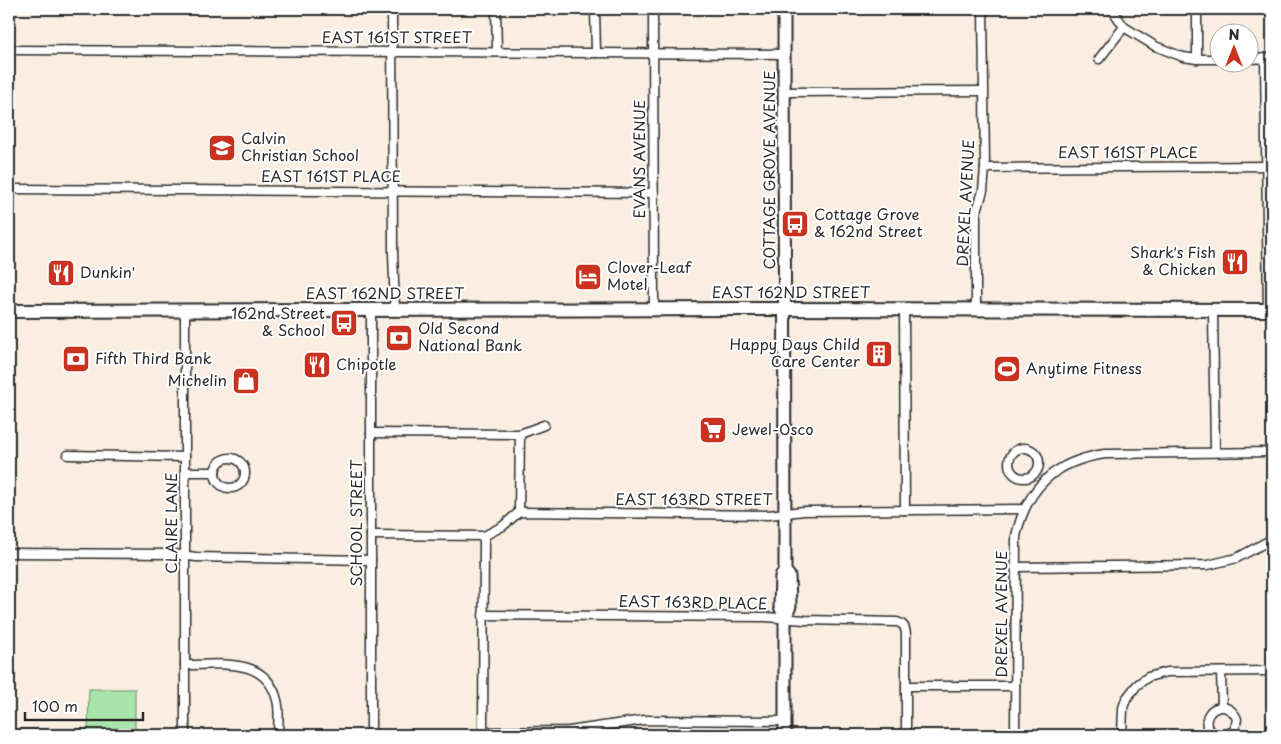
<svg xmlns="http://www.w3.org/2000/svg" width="1281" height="744" font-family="'Playpen Sans',sans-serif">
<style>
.green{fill:#a9e5ab;stroke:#6a886b}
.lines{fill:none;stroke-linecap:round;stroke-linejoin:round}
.street-casing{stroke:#2b2b2b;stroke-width:11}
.secondary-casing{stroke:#2b2b2b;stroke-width:15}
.primary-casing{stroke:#2b2b2b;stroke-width:16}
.street{stroke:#fff;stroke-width:8}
.secondary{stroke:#fff;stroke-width:11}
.primary{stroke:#fff;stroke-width:12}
.labels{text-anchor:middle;stroke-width:4;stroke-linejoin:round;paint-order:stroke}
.street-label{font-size:15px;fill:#2b2b2b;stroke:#fff}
.poi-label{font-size:15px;fill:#2b2b2b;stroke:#fff;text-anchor:start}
</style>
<rect width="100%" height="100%" fill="#f9eee1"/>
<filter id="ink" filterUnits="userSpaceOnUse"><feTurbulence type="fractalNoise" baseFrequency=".02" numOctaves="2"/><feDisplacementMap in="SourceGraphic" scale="10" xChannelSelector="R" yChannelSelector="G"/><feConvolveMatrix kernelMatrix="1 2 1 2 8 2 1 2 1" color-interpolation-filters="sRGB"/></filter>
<g filter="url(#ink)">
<polygon class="green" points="89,689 135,689 135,735 9,735 21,734 21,729 88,729"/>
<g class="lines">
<g class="street-casing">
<g id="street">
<polyline points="392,9 393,252 395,310"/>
<polyline points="496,9 497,52"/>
<polyline points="595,9 596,53"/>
<polyline points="653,9 654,309"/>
<polyline points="1112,9 1124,27 1155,46 1183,57 1197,59 1218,59"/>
<polyline points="1197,9 1197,59"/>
<polyline points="9,50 785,54"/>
<polyline points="1265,58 1268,310"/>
<polyline points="1099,59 1124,27"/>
<polyline points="1248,59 1272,58"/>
<polyline points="785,92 983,91"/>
<polyline points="985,168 1272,166"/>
<polyline points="9,189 654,193"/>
<polyline points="904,309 905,510"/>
<polyline points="185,310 185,735"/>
<polyline points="976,310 976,214 983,191 985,168 983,9"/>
<polyline points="1213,311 1215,452"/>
<polyline points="371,433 520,434 544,425"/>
<circle cx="1024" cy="463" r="15"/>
<polyline points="68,455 185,457"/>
<circle cx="230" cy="473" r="15"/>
<polyline points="185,472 215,472"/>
<polyline points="519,512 520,434"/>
<polyline points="371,535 484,536 503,526 519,512 768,515 804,511 1024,509"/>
<polyline points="9,553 173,554 196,557 371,560"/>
<polyline points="1015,567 1208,565 1237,558 1272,539"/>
<path d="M483,615L766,617L805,620L897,622C904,624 905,627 906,634V735"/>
<path d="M185,665C220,665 266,656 277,700C280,711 278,724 278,735"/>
<polyline points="1221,672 1222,706"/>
<polyline points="906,686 1015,686"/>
<polyline points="483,732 569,731 644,720 785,721"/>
<polyline points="371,735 371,310"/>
<polyline points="483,735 484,536"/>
<path d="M1015,735L1016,536C1027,487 1055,461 1105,454L1272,452"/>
<polyline points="1122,735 1123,708 1126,699 1137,685 1148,677 1167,672 1272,671"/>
<path d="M1215,735L1207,727C1203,706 1229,699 1237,719L1235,729L1228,735"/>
</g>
</g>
<g class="secondary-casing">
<g id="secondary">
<polyline points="784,9 785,571 789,576 790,606 785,619 785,735"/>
<polyline points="785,571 781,576 780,606 785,619"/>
</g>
</g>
<g class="primary-casing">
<polyline id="primary" points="9,311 745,309 1272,310"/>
</g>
<use href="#street" class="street"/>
<use href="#secondary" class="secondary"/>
<use href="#primary" class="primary"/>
</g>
</g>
<defs>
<g id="school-square" transform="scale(1.4375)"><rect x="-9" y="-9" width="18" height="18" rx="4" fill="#c8321e" stroke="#fff"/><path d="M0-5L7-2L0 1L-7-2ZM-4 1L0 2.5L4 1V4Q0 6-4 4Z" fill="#fff"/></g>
<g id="bus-square" transform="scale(1.4375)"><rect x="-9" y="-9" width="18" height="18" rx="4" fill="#c8321e" stroke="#fff"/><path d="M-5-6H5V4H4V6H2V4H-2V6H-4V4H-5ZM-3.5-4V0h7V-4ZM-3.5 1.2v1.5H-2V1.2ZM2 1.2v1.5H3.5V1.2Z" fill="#fff"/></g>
<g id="restaurant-square" transform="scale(1.4375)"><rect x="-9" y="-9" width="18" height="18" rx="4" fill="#c8321e" stroke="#fff"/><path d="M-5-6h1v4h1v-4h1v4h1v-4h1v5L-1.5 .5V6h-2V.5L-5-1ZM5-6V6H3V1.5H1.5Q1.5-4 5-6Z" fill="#fff"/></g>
<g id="hotel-square" transform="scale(1.4375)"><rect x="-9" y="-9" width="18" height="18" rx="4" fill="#c8321e" stroke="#fff"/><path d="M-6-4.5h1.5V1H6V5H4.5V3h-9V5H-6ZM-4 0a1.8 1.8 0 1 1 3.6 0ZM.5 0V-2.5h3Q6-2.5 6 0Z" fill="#fff"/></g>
<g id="bank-square" transform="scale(1.4375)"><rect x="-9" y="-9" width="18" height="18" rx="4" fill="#c8321e" stroke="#fff"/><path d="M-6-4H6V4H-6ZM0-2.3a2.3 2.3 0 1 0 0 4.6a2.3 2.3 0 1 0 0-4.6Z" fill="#fff"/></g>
<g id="building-square" transform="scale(1.4375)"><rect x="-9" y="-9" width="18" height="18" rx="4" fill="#c8321e" stroke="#fff"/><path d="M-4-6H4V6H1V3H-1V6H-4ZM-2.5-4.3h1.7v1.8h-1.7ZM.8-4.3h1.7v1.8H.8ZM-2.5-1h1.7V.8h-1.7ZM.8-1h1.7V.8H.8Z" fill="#fff"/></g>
<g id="stadium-square" transform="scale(1.4375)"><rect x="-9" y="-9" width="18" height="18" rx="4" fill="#c8321e" stroke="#fff"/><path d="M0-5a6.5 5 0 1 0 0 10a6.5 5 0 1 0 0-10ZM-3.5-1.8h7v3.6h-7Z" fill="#fff"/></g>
<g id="shop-square" transform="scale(1.4375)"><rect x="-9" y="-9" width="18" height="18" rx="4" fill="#c8321e" stroke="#fff"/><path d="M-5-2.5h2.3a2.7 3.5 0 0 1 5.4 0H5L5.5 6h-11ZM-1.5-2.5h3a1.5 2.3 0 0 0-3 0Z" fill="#fff"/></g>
<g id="supermarket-square" transform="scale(1.4375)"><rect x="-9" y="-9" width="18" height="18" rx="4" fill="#c8321e" stroke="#fff"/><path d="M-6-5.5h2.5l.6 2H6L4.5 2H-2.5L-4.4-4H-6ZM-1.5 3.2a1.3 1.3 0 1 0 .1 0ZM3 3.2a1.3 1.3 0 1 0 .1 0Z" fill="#fff"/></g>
</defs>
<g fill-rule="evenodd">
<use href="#school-square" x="222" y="148"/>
<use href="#bus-square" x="795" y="224"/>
<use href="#restaurant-square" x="1235" y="262"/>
<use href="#restaurant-square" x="61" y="273"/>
<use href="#hotel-square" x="588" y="277"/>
<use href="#bus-square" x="344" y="323"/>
<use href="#bank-square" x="399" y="338"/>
<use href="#building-square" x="879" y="354"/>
<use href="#bank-square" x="76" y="359"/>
<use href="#restaurant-square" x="317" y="365"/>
<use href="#stadium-square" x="1007" y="369"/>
<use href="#shop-square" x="246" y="381"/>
<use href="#supermarket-square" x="713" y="430"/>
</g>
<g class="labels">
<g class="street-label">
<text x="397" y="43">EAST 161ST STREET</text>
<text x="1128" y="158">EAST 161ST PLACE</text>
<text transform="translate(640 159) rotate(-90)" y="5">EVANS AVENUE</text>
<text transform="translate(770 170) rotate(-90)" y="5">COTTAGE GROVE AVENUE</text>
<text x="331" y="182">EAST 161ST PLACE</text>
<text transform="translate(966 203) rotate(-87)" y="5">DREXEL AVENUE</text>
<text x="791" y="298">EAST 162ND STREET</text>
<text x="385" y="299">EAST 162ND STREET</text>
<text x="694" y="505">EAST 163RD STREET</text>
<text transform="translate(172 523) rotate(-90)" y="5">CLAIRE LANE</text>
<text transform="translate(357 523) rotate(-90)" y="5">SCHOOL STREET</text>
<text transform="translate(693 603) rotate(1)" y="5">EAST 163RD PLACE</text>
<text transform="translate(1002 614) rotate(-90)" y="5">DREXEL AVENUE</text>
</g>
<g class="poi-label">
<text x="241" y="144">Calvin<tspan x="241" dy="17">Christian School</tspan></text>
<text x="814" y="220">Cottage Grove<tspan x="814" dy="17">&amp; 162nd Street</tspan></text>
<text x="1216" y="258" text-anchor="end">Shark's Fish<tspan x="1216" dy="17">&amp; Chicken</tspan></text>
<text x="607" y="273">Clover-Leaf<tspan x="607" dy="17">Motel</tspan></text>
<text x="80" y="278">Dunkin'</text>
<text x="325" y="319" text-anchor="end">162nd Street<tspan x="325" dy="17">&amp; School</tspan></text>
<text x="418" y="334">Old Second<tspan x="418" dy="17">National Bank</tspan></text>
<text x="860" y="350" text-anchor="end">Happy Days Child<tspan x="860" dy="17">Care Center</tspan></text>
<text x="95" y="364">Fifth Third Bank</text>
<text x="336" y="370">Chipotle</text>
<text x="1026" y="374">Anytime Fitness</text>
<text x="227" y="386" text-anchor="end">Michelin</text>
<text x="732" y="435">Jewel-Osco</text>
</g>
</g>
<rect width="1281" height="744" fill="none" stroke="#fff" stroke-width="30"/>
<rect x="15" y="15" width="1251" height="714" fill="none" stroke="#2b2b2b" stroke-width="2" filter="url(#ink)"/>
<g transform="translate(1234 48)"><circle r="24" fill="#ffffff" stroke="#aaaaaa"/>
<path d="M0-4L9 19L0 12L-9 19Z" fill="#c8321e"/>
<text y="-8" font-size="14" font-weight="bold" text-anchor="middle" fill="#2b2b2b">N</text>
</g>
<path d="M25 712v8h118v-8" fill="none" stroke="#2b2b2b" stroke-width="2.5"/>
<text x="32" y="712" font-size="15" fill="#2b2b2b" stroke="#ffffff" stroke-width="4" paint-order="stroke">100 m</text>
</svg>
